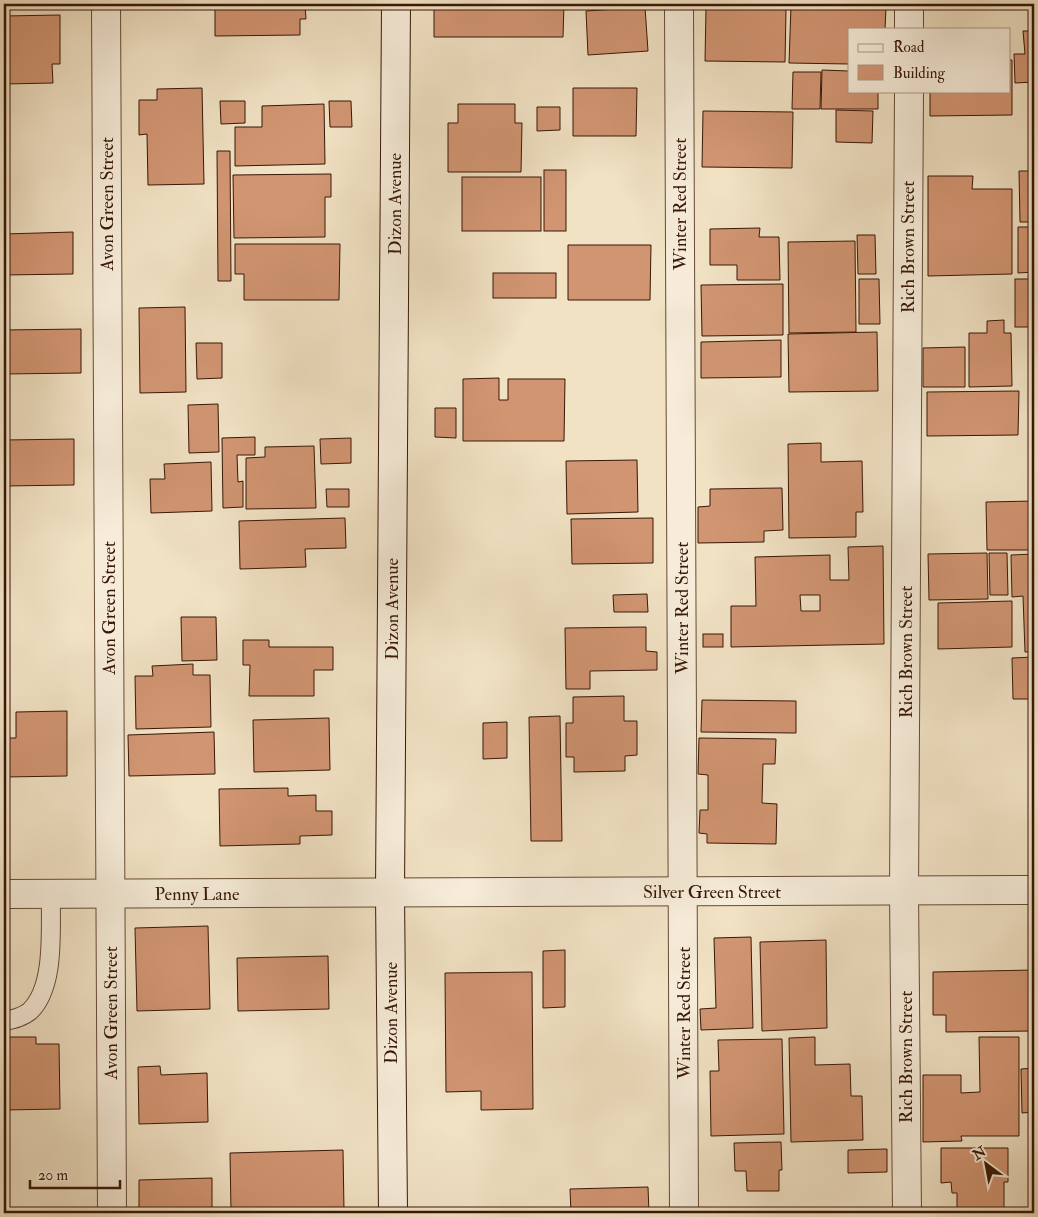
<svg xmlns="http://www.w3.org/2000/svg" width="1038" height="1217" font-family="'IM FELL Double Pica',serif">
<style>
.building{fill:#d19572;stroke:#381707;fill-rule:evenodd}
.lines{fill:none;stroke-linecap:round;stroke-linejoin:round}
.lane-casing{stroke:#664a36;stroke-width:20}
.street-casing{stroke:#664a36;stroke-width:30}
.secondary-casing{stroke:#381707;stroke-width:30}
.lane{stroke:#f6ecd9;stroke-width:18}
.street{stroke:#f6ecd9;stroke-width:28}
.secondary{stroke:#f6ecd9;stroke-width:28}
.labels{text-anchor:middle;stroke-width:4;stroke-linejoin:round;paint-order:stroke}
.street-label{font-size:18px;fill:#381707;stroke:#f6ecd9}
</style>
<rect width="100%" height="100%" fill="#f1e2c4"/>
<filter id="stains"><feTurbulence type="fractalNoise" baseFrequency=".004" numOctaves="4"/><feColorMatrix values="0 0 0 0 .2 0 0 0 0 .09 0 0 0 0 .02 0 0 0 .5 -.17"/></filter>
<radialGradient id="worn" r=".72"><stop offset=".6" stop-color="#630" stop-opacity="0"/><stop offset="1" stop-color="#630" stop-opacity=".3"/></radialGradient>
<g class="building">
<polygon points="215,4 305,4 306,19 300,19 300,35 215,36"/>
<polygon points="434,4 564,4 563,37 434,37"/>
<polygon points="791,6 886,8 885,29 849,29 849,64 789,63"/>
<polygon points="645,7 648,51 588,55 586,11"/>
<polygon points="706,8 786,9 785,62 705,61"/>
<polygon points="60,15 60,64 52,64 53,83 4,84 4,16"/>
<polygon points="1023,31 1034,31 1034,82 1015,83 1014,54 1025,54"/>
<polygon points="1009,60 1012,60 1012,115 930,116 930,91 1009,91"/>
<polygon points="822,70 849,71 849,91 878,91 878,109 821,109"/>
<polygon points="793,72 821,72 820,109 792,109"/>
<polygon points="202,88 204,184 148,185 147,134 139,135 139,100 157,100 157,89"/>
<polygon points="573,88 637,88 636,136 573,136"/>
<polygon points="220,101 245,101 245,123 221,124"/>
<polygon points="329,101 351,101 352,127 330,127"/>
<polygon points="324,104 325,164 235,166 235,127 262,127 262,106"/>
<polygon points="458,104 515,104 515,123 522,123 521,172 448,172 448,123 458,123"/>
<polygon points="537,107 560,107 560,130 537,131"/>
<polygon points="836,110 873,111 872,143 836,142"/>
<polygon points="703,111 793,112 792,168 702,167"/>
<polygon points="217,151 230,151 231,281 218,281"/>
<rect x="544" y="170" width="22" height="61"/>
<polygon points="1019,171 1034,171 1034,222 1020,222"/>
<polygon points="331,174 331,197 325,197 325,237 234,238 233,175"/>
<polygon points="928,176 973,176 972,189 1012,189 1012,274 928,276"/>
<rect x="462" y="177" width="79" height="54"/>
<polygon points="1018,227 1034,227 1034,272 1018,273"/>
<polygon points="760,228 759,237 779,237 780,280 737,280 737,265 710,265 710,229"/>
<polygon points="73,232 73,274 4,275 4,234"/>
<polygon points="857,235 875,235 876,274 858,274"/>
<polygon points="855,241 856,332 789,333 788,242"/>
<polygon points="235,244 340,244 339,300 244,300 244,274 235,274"/>
<polygon points="568,245 651,245 650,300 568,300"/>
<rect x="493" y="273" width="63" height="25"/>
<polygon points="859,279 879,279 880,324 859,324"/>
<rect x="1015" y="279" width="19" height="48"/>
<polygon points="783,284 783,335 702,336 701,285"/>
<polygon points="185,307 186,392 140,393 139,308"/>
<polygon points="1004,320 1004,333 1011,333 1012,386 969,387 969,333 987,333 987,321"/>
<polygon points="81,329 81,373 4,374 4,330"/>
<polygon points="877,332 878,391 789,392 788,334"/>
<polygon points="781,340 781,377 701,378 701,342"/>
<polygon points="196,343 222,343 222,378 197,379"/>
<polygon points="965,347 965,387 923,387 923,348"/>
<polygon points="499,378 499,400 508,400 508,379 565,379 564,441 463,441 463,379"/>
<polygon points="1019,391 1018,435 927,436 927,392"/>
<polygon points="218,404 219,452 189,453 188,405"/>
<polygon points="435,408 456,408 456,438 435,437"/>
<polygon points="255,437 255,455 237,455 238,482 243,481 243,507 223,508 222,438"/>
<polygon points="351,438 351,463 321,464 320,439"/>
<polygon points="74,439 74,485 4,486 4,440"/>
<polygon points="821,443 821,462 862,461 863,512 856,512 856,537 789,538 788,444"/>
<polygon points="314,446 316,508 246,509 246,458 265,457 265,447"/>
<polygon points="637,460 638,512 567,514 566,461"/>
<polygon points="211,462 212,511 151,513 150,479 165,479 164,464"/>
<polygon points="782,488 783,530 764,531 764,542 698,543 698,507 710,506 710,489"/>
<polygon points="326,489 349,489 349,507 327,507"/>
<polygon points="1034,501 1034,550 987,550 986,502"/>
<polygon points="345,518 346,548 305,549 306,567 240,569 239,521"/>
<polygon points="653,518 653,563 572,564 571,519"/>
<path d="M883,546L884,644L731,647V606H756L755,557L830,555V580H849L848,547ZM800,595H820V611H801Z"/>
<polygon points="987,553 988,599 929,600 928,554"/>
<polygon points="989,553 1007,553 1008,595 990,595"/>
<polygon points="1034,554 1034,652 1025,652 1023,596 1012,597 1011,555"/>
<polygon points="647,594 648,612 614,612 613,595"/>
<polygon points="1012,601 1012,647 938,649 938,603"/>
<polygon points="181,617 216,617 217,660 182,661"/>
<polygon points="646,627 646,651 657,652 657,670 590,671 590,689 566,689 565,628"/>
<rect x="703" y="634" width="20" height="13"/>
<polygon points="243,640 269,640 269,647 333,647 333,670 314,670 314,696 249,696 250,665 243,665"/>
<polygon points="1034,657 1034,699 1013,699 1012,658"/>
<polygon points="193,664 193,675 210,675 211,727 136,729 135,676 153,676 152,666"/>
<polygon points="624,696 624,721 637,721 637,755 625,756 625,771 574,772 574,757 566,757 566,723 573,723 573,697"/>
<polygon points="702,700 796,701 796,733 701,732"/>
<polygon points="67,711 67,776 4,777 4,738 16,738 16,712"/>
<polygon points="560,716 562,841 531,841 529,717"/>
<polygon points="329,718 330,770 254,772 253,720"/>
<polygon points="507,722 507,758 483,759 483,723"/>
<polygon points="214,732 215,774 129,776 128,735"/>
<polygon points="699,738 776,739 775,764 763,764 762,803 777,804 776,844 707,843 707,834 699,833 700,810 708,810 708,775 698,774"/>
<polygon points="288,788 288,796 316,795 316,811 332,811 332,835 300,836 300,844 220,846 219,789"/>
<polygon points="208,926 210,1009 137,1011 135,928"/>
<polygon points="751,937 753,1028 701,1030 700,1009 716,1008 714,938"/>
<polygon points="826,940 827,1028 762,1031 760,942"/>
<polygon points="565,950 565,1007 543,1008 543,951"/>
<polygon points="328,956 329,1009 238,1011 237,958"/>
<polygon points="1034,970 1034,1031 946,1032 946,1015 933,1015 933,972"/>
<polygon points="532,972 533,1109 481,1110 481,1091 446,1092 445,973"/>
<polygon points="4,1013 5,1037 36,1037 36,1044 59,1044 60,1109 4,1110"/>
<polygon points="815,1037 815,1065 850,1064 851,1096 862,1096 863,1140 791,1142 789,1038"/>
<polygon points="979,1037 1019,1037 1019,1136 961,1136 962,1141 923,1142 923,1075 961,1075 961,1093 980,1092"/>
<polygon points="782,1039 784,1134 711,1136 710,1071 719,1071 718,1040"/>
<polygon points="160,1066 161,1075 207,1073 208,1122 139,1124 138,1067"/>
<polygon points="1034,1068 1034,1112 1022,1113 1021,1069"/>
<polygon points="781,1142 782,1170 779,1170 779,1191 747,1191 746,1171 735,1171 734,1143"/>
<polygon points="941,1148 1008,1148 1008,1182 1004,1182 1004,1213 933,1213 933,1211 957,1210 957,1193 952,1193 951,1182 941,1183"/>
<polygon points="887,1149 887,1172 848,1173 848,1150"/>
<polygon points="343,1150 344,1210 231,1212 230,1153"/>
<polygon points="212,1178 212,1213 139,1213 139,1180"/>
<polygon points="648,1187 649,1213 571,1213 570,1189"/>
</g>
<g class="lines">
<g class="lane-casing">
<path id="lane" d="M5,1021C14,1019 23,1017 30,1011C56,986 50,928 51,894"/>
</g>
<g class="street-casing">
<g id="street">
<polyline points="106,4 112,1213"/>
<polyline points="679,4 684,1213"/>
<polyline points="909,29 909,4"/>
<polyline points="4,894 1034,890"/>
<polyline points="907,1213 904,891 909,91"/>
</g>
</g>
<g class="secondary-casing">
<polyline id="secondary" points="393,1213 390,893 396,4"/>
</g>
<use href="#lane" class="lane"/>
<use href="#street" class="street"/>
<use href="#secondary" class="secondary"/>
</g>
<g class="labels">
<g class="street-label">
<text transform="translate(107 204) rotate(-90)" y="6">Avon Green Street</text>
<text transform="translate(395 204) rotate(-90)" y="6">Dizon Avenue</text>
<text transform="translate(680 204) rotate(-90)" y="6">Winter Red Street</text>
<text transform="translate(908 247) rotate(-90)" y="6">Rich Brown Street</text>
<text transform="translate(109 608) rotate(-90)" y="6">Avon Green Street</text>
<text transform="translate(682 608) rotate(-90)" y="6">Winter Red Street</text>
<text transform="translate(392 609) rotate(-90)" y="6">Dizon Avenue</text>
<text transform="translate(906 652) rotate(-90)" y="6">Rich Brown Street</text>
<text x="712" y="898">Silver Green Street</text>
<text x="197" y="900">Penny Lane</text>
<text transform="translate(111 1013) rotate(-90)" y="6">Avon Green Street</text>
<text transform="translate(391 1013) rotate(-90)" y="6">Dizon Avenue</text>
<text transform="translate(684 1013) rotate(-90)" y="6">Winter Red Street</text>
<text transform="translate(906 1057) rotate(-90)" y="6">Rich Brown Street</text>
</g>
</g>
<rect width="1038" height="1217" fill="none" stroke="#f1e2c4" stroke-width="20"/>
<rect x="5" y="5" width="1028" height="1207" fill="none" stroke="#381707" stroke-width="2.5"/>
<rect x="10" y="10" width="1018" height="1197" fill="none" stroke="#381707"/>
<rect x="848" y="28" width="162" height="65" fill="#f6ecd9" stroke="#aa9785"/>
<rect x="858" y="44" width="25" height="8" fill="#f6ecd9" stroke="#aa9785"/>
<text x="893" y="52" font-size="15" fill="#381707">Road</text>
<rect x="858" y="65" width="25" height="15" fill="#d19572" stroke="#aa9785"/>
<text x="893" y="78" font-size="15" fill="#381707">Building</text>
<g transform="translate(986 1164) rotate(328)" stroke="#f6ecd9" stroke-width="4" paint-order="stroke">
<path d="M0-4L9 19L0 12L-9 19Z" fill="#381707"/>
<text y="-8" font-size="14" font-weight="bold" text-anchor="middle" fill="#381707">N</text>
</g>
<path d="M30 1180v8h90v-8" fill="none" stroke="#381707" stroke-width="2.5"/>
<text x="38" y="1180" font-size="15" fill="#381707" stroke="#f6ecd9" stroke-width="4" paint-order="stroke">20 m</text>
<rect width="100%" height="100%" filter="url(#stains)"/>
<rect width="100%" height="100%" fill="url(#worn)"/>
</svg>
